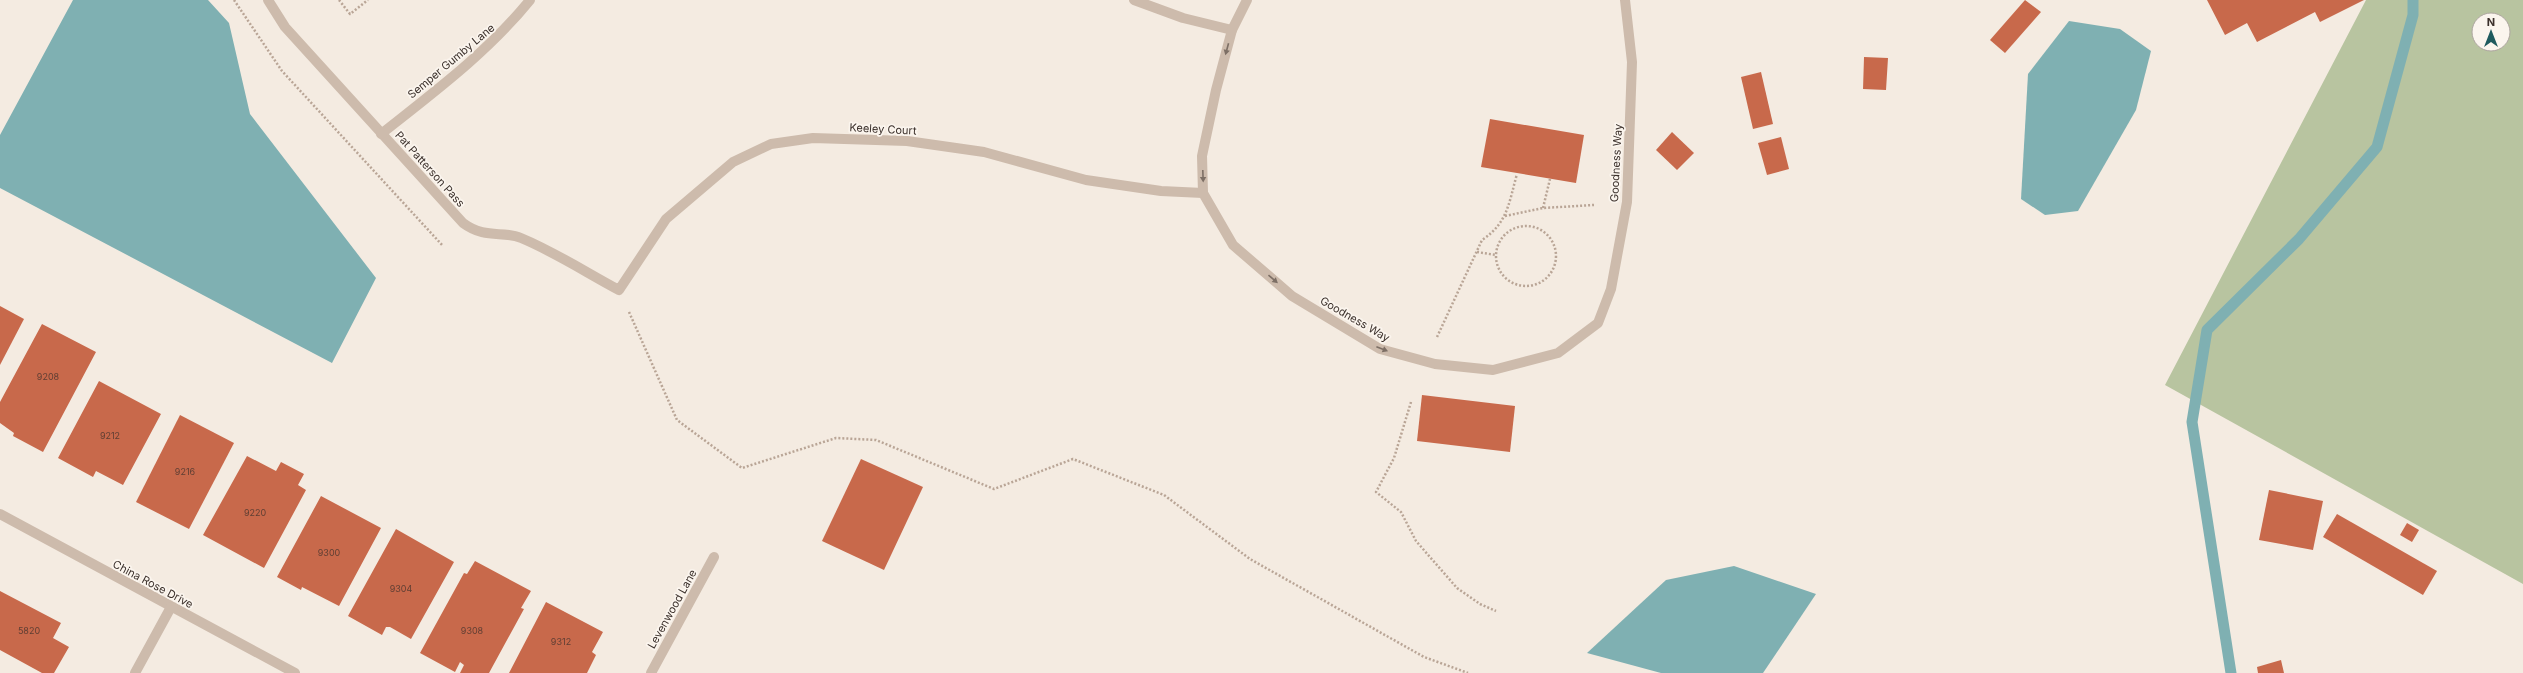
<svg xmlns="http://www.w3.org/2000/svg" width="2523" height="673" font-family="Inter,sans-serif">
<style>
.green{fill:#b8c4a0;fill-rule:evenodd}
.water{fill:#7fb0b2}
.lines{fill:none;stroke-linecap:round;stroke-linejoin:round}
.stream{stroke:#7fb0b2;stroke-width:11}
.building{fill:#c8694b}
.path{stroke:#b9a596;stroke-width:2.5;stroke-dasharray:2 2;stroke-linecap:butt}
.minor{stroke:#cdbbac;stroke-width:10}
.oneway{fill:#7d6f65}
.labels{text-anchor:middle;stroke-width:3.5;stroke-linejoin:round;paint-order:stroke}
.number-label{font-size:9px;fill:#5e3e33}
.street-label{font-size:11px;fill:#3b302b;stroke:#fbf5ee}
</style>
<rect width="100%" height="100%" fill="#f4ebe1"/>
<path class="green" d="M2366,0H2523V584L2165,385ZM2479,20H2503V44H2479Z"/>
<g class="water">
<polygon points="73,0 208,0 229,23 250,114 376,278 332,363 0,188 0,135"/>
<polygon points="2069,21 2120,29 2151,51 2136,110 2078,211 2045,215 2021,199 2028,74"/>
<polygon points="1734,566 1816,594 1763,673 1661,673 1587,653 1666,580"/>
</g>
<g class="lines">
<polyline class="stream" points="2231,673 2192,422 2207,330 2299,239 2377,147 2413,15 2413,0"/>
</g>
<g class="building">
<polygon points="2025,0 2041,12 2005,53 1990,40"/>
<polygon points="2207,0 2364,0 2320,22 2315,12 2257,42 2247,23 2225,35"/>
<polygon points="1864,57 1888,58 1886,90 1863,89"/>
<polygon points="1761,72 1773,124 1753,129 1741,77"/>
<polygon points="1490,119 1584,135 1576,183 1481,167"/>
<polygon points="1672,132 1694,153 1677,170 1656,150"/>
<polygon points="1781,137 1789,169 1767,175 1758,143"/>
<polygon points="0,306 24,319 0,365"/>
<polygon points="42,324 96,352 43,452 13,436 14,433 0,423 0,402"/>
<polygon points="99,381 161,414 123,485 96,471 93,477 58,458"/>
<polygon points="1422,395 1515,406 1510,452 1417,441"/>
<polygon points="180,415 234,443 189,529 136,502"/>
<polygon points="247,456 276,471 281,462 304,474 298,485 306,490 264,568 203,535"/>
<polygon points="861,459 923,487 884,570 822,541"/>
<polygon points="2269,490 2323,501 2313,550 2259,540"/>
<polygon points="321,496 381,528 339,606 302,587 301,590 277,577"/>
<polygon points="2337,514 2437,571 2423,595 2323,537"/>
<polygon points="2407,523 2419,530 2412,542 2400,535"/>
<polygon points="396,529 454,562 411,639 390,627 386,627 382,635 348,616"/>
<polygon points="475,561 531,591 521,608 524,609 489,673 460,673 464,665 460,662 455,672 420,653 464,573 467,574"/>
<polygon points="0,591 61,623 53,638 69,647 54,673 42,673 0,650"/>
<polygon points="546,602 603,632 592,652 596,655 587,673 509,673"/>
<polygon points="2281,660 2284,673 2258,673 2257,667"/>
</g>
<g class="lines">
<g class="path">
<polyline points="234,0 282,71 443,246"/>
<polyline points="339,0 350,14 368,0"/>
<polyline points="1543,208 1550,179"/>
<polyline points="1505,216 1543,208 1594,205"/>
<circle cx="1526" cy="256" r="30"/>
<polyline points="1477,252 1496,255"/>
<polyline points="629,312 677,420 742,468 836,438 876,440 994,489 1073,459 1164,495 1250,559 1424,657 1468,673"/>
<path d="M1437,337L1482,240C1508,223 1509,202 1517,174"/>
<polyline points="1411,402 1394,458 1376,492 1401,512 1416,541 1457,588 1480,604 1496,611"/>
</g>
<g class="minor">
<path d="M268,0L285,27L463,223C486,240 502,230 521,238C555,252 587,273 619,290L666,219L733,162L771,144L813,138L907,141L984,152L1086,180L1161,191L1203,193"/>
<polyline points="1134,0 1183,18 1232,30"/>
<polyline points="1247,0 1232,30 1216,90 1202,156 1203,193 1233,245 1292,296 1380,349 1435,364 1493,370 1558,353 1598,323 1611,289 1627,202 1632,62 1625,0"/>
<path d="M381,134C434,92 488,52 530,0"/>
<polyline points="0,514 295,673"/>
<polyline points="135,673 171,607"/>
<polyline points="651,673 714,557"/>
</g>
</g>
<defs><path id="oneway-solid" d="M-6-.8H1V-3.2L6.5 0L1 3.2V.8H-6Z"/></defs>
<g class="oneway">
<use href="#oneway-solid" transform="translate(1227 49) rotate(105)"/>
<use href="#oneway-solid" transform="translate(1203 176) rotate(88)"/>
<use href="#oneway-solid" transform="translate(1273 279) rotate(41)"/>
<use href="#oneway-solid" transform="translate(1382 349) rotate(21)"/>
</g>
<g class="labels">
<g class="number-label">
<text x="48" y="380">9208</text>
<text x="110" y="439">9212</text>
<text x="185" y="475">9216</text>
<text x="255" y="516">9220</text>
<text x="329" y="556">9300</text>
<text x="401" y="592">9304</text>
<text x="29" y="634">5820</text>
<text x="472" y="634">9308</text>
<text x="561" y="645">9312</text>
</g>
<g class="street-label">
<text transform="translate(451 61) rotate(-40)" y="4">Semper Gumby Lane</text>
<text transform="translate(883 129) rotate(3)" y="4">Keeley Court</text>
<text transform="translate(1616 163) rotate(-87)" y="4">Goodness Way</text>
<text transform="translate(430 169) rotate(48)" y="4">Pat Patterson Pass</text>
<text transform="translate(1355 319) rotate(30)" y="4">Goodness Way</text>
<text transform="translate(153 584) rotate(28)" y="4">China Rose Drive</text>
<text transform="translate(672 609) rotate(-61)" y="4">Levenwood Lane</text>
</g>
</g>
<g transform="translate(2491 32)"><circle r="19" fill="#fbf5ee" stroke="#aea6a0"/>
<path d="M0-3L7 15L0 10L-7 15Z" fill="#1f5a5e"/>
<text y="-6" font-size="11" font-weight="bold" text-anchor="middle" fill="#3b302b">N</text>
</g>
</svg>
